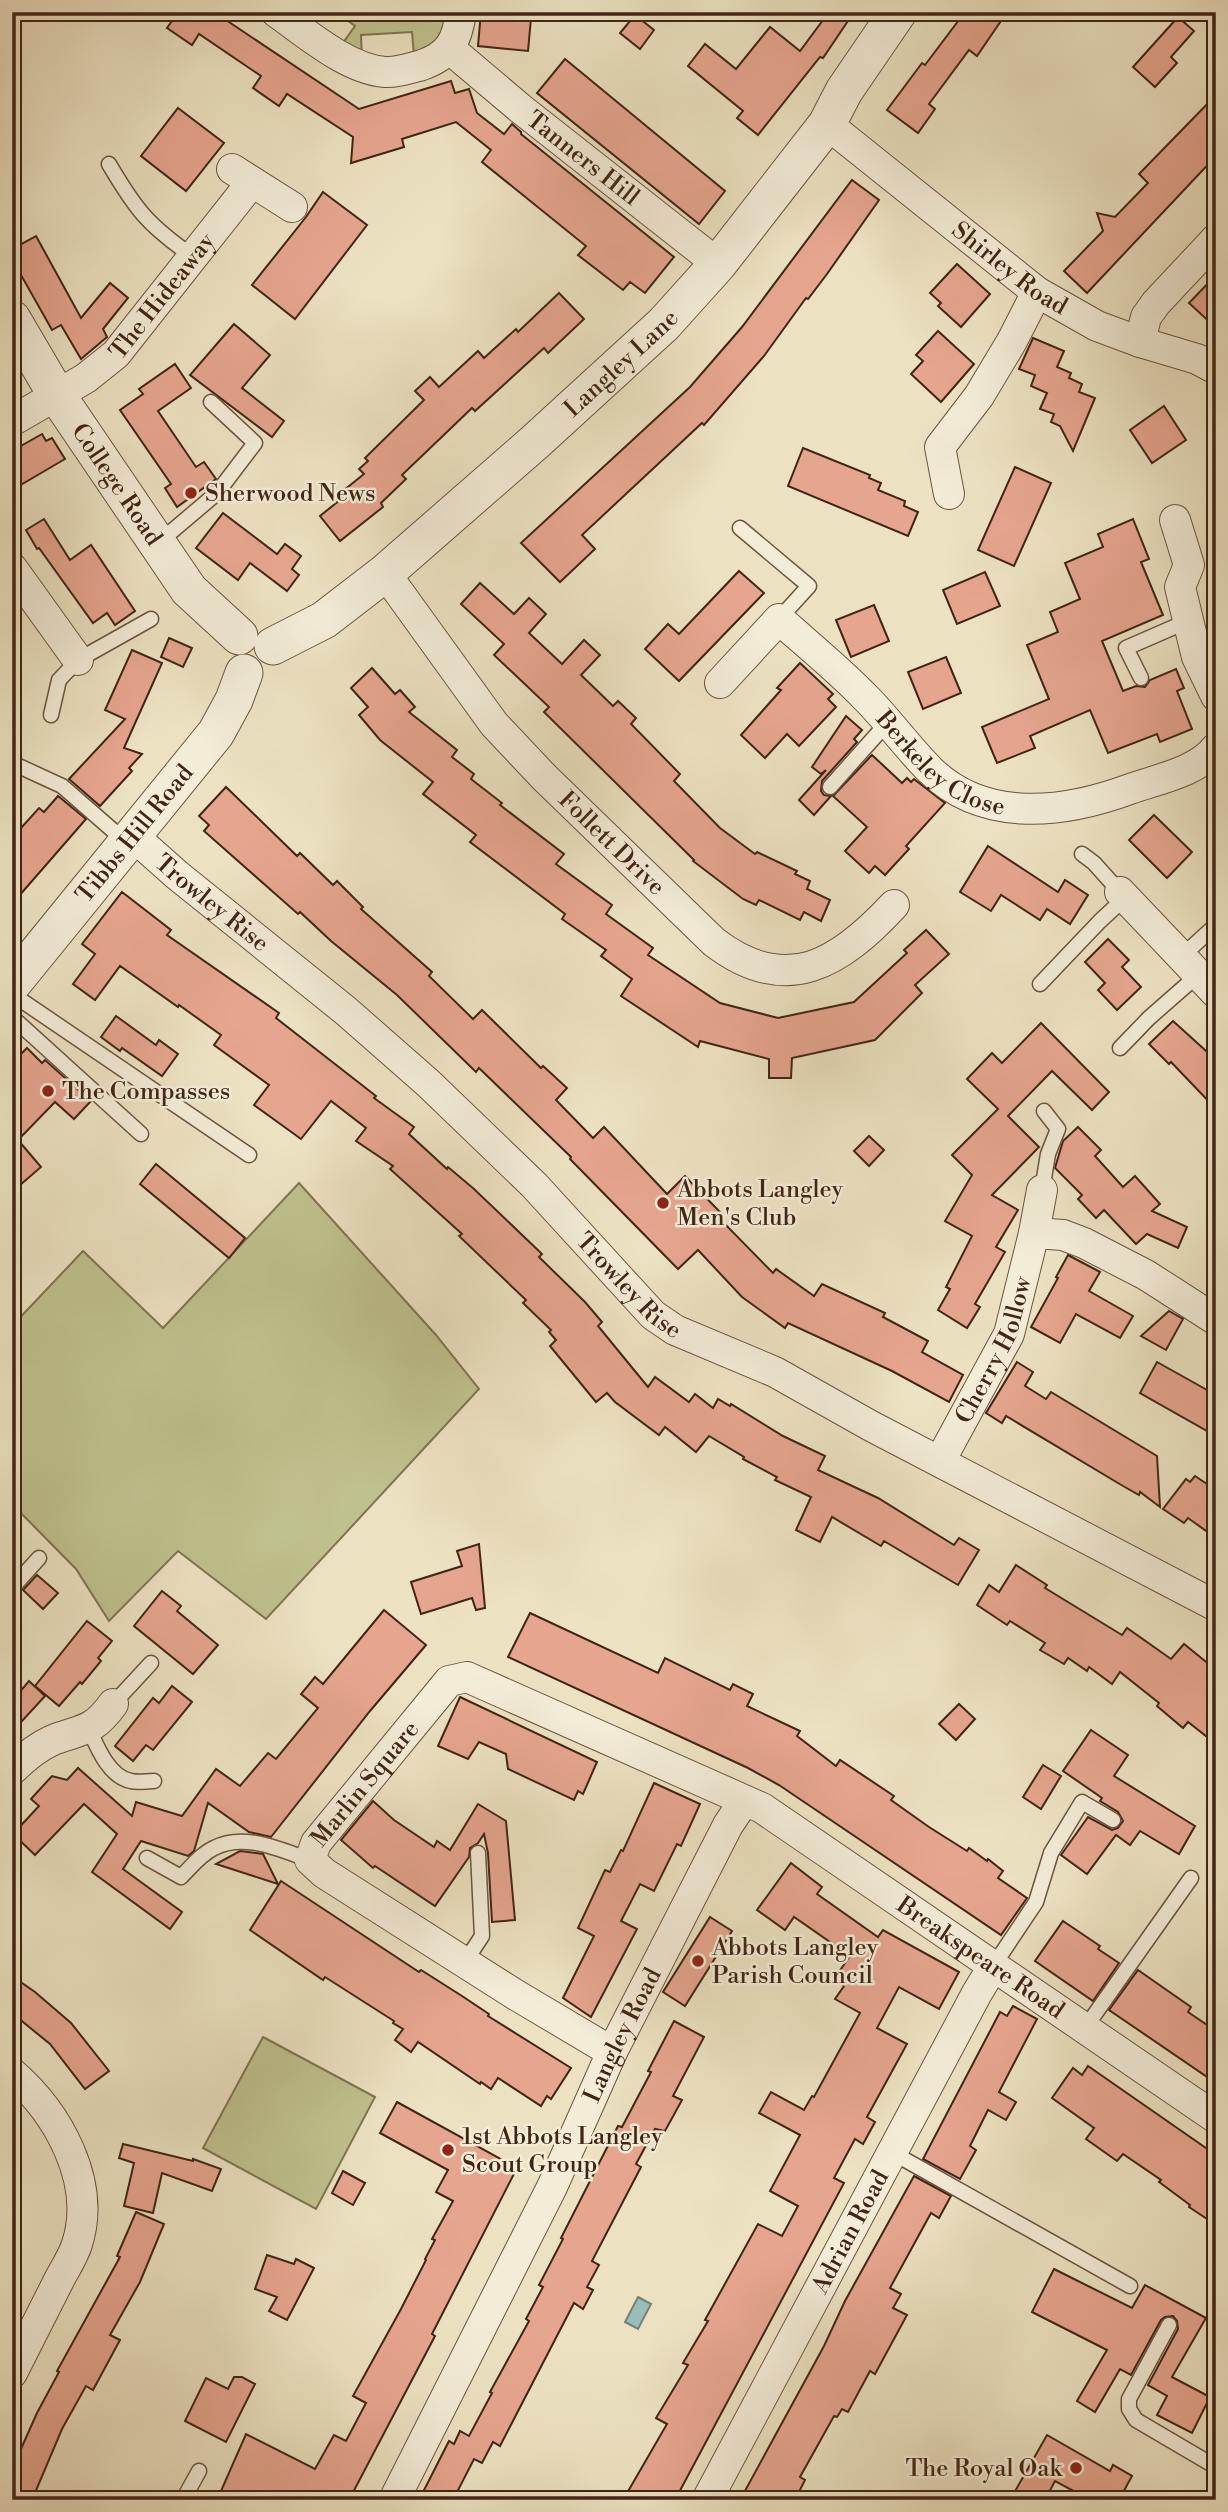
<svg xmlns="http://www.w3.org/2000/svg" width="1228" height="2512" font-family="'Libre Bodoni',serif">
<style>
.green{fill:#bfc18e;stroke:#807351;stroke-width:2}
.water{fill:#9abdb8;stroke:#768076;stroke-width:2}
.building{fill:#e6a58f;stroke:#412514;stroke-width:2}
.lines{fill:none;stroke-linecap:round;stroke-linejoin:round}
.service-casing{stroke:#6c5440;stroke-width:17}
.minor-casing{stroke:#6c5440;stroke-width:32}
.tertiary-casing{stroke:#6c5440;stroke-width:39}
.service{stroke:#f3ecd7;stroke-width:14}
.minor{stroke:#f3ecd7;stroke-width:30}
.tertiary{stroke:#f3ecd7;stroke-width:37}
.poi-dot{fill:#8f2418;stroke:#f3ecd7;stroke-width:2.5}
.labels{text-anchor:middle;stroke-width:5;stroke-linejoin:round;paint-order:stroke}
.street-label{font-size:24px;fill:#412514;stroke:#f3ecd7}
.poi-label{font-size:24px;fill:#412514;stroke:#f3ecd7;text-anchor:start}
</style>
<rect width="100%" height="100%" fill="#ece2c2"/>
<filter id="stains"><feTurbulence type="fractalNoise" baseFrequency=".00286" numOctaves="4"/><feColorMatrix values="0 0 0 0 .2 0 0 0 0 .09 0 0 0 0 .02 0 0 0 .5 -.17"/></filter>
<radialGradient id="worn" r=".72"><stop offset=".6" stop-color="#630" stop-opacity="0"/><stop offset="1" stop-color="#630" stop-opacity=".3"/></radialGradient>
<g class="green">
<path d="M336,12H449C440,37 438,44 414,56L412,32L361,35L362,59L340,47L355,26Z"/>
<polygon points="299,1183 436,1335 479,1389 266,1619 178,1551 109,1621 76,1569 12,1504 12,1326 83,1251 163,1328"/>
<polygon points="263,2037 375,2097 316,2209 203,2148"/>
</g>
<polygon class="water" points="638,2297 651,2304 638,2329 625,2322"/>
<g class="building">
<polygon points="166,12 214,12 359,109 451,81 455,93 469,89 477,113 504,134 512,124 521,132 521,134 674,257 645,293 630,282 623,290 578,255 586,246 482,162 491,150 456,122 402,139 404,147 351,163 353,137 287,94 279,106 253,88 261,76 199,34 192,45 167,28 174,18"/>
<polygon points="481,12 522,12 522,18 531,18 528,51 478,46"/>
<polygon points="829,12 854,12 823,58 820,57 758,135 737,118 743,111 688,66 705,44 736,69 770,27 800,51"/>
<polygon points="965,12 1007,12 977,56 969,50 929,104 935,109 918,133 887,110 922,63 925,65"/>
<polygon points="635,15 654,30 640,49 620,33"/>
<polygon points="1178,17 1194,31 1171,57 1177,63 1155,87 1133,67"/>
<polygon points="565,59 725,191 699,224 537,93"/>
<polygon points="1216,95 1216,156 1087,293 1064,271 1103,231 1097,213 1115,217 1148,183 1139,174"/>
<polygon points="178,108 224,143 186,191 141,156"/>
<polygon points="852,180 879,200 827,274 808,299 806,298 764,356 704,425 702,423 582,535 595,549 560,582 521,543 690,387 742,327"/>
<polygon points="323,192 367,225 295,319 252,285 306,217"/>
<polygon points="36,236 81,318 110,283 128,298 103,329 107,337 81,359 61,325 52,330 12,259 12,249"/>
<polygon points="957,264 990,294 961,327 938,306 941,303 930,293"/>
<polygon points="1216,275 1216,328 1189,303"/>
<polygon points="559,293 584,319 548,353 544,348 475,411 472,408 402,475 406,479 381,503 383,507 340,541 320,516 346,495 343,491 364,474 359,469 368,461 365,458 424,400 415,391 430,377 439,387 478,351 484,358 516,329 518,332"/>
<polygon points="234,324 270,355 242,388 284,421 272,437 190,375"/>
<polygon points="938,331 974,364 941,402 911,374 923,361 916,355"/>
<polygon points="1033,338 1064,351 1057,367 1071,373 1069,378 1082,384 1079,392 1095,398 1073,451 1060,426 1051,422 1054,414 1040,409 1047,393 1031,386 1035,375 1019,369"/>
<polygon points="175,364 191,388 158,411 196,467 204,462 216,479 177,507 165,488 171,484 120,410 143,394 139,389"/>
<polygon points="1164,406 1186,440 1152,463 1130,430"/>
<polygon points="42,434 46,441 52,438 65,459 12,490 12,451"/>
<polygon points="803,448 870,475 869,478 881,483 878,490 905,501 904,506 918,512 908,536 788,486"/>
<polygon points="1015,467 1051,483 1014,566 978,550"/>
<polygon points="223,513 277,554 285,544 301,556 292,569 299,575 287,591 250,563 238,580 196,548"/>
<polygon points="44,519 70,560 91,545 135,611 115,625 107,613 93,623 39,548 37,549 26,530"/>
<polygon points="1133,519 1149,559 1141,562 1163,615 1102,641 1123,691 1136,686 1145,687 1150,680 1176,669 1184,688 1177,691 1192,729 1160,742 1157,734 1108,753 1090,710 1030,736 1035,748 997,763 982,727 1049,699 1027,645 1058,632 1050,612 1080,599 1065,563 1103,547 1098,534"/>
<polygon points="739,571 764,593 679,681 645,649 668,624 679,634"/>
<polygon points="985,572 1000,606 957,624 943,590"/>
<polygon points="480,583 514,614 529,598 546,614 529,633 562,664 584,640 600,655 581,675 613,706 618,701 636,718 631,724 680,774 674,781 720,828 755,854 757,852 797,871 795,874 810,881 807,889 830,900 821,921 804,912 800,920 759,900 756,905 743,899 693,861 694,860 544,712 549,707 494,655 504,644 461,604"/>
<polygon points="874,605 889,641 851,657 836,620"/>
<polygon points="169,638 192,648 183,667 161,657"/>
<polygon points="132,650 162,663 124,748 142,754 129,768 132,771 100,806 69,779 125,719 105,710"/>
<polygon points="946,657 961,693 923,709 908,672"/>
<polygon points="800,663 833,694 828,699 836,707 799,746 787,734 765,758 741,735 781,690 777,688"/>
<polygon points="372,668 395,694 400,690 415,707 409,712 457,750 452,757 474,774 471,779 502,803 500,805 564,854 556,864 612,905 606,914 653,948 648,955 720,1003 778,1018 854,1002 907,953 904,950 926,930 949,954 915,985 922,993 875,1040 792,1058 791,1078 769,1078 769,1059 700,1041 698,1047 621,996 632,979 601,956 606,950 562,919 565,914 470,842 476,835 423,794 433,782 380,740 359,715 368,707 351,688"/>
<polygon points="846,716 862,730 854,739 857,742 822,781 821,791 824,795 831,796 814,815 799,800 826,770 821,774 812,767"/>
<polygon points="872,755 902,783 907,778 911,782 914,779 945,803 906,846 909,849 885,875 875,866 869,873 845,851 867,827 833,796"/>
<polygon points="226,787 297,856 300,853 333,885 337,881 363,907 361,909 432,972 429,976 473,1019 482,1010 541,1068 543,1066 567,1088 556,1100 593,1138 604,1127 667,1194 685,1176 720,1212 717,1216 773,1273 776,1269 814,1296 822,1284 885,1313 883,1317 928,1341 922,1352 963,1375 949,1402 892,1371 788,1323 785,1328 742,1297 698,1250 678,1269 570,1159 571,1157 479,1068 476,1072 397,995 331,941 300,912 298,914 204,831 209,825 199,816"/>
<polygon points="58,796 86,819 12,904 12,838 39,808 44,812"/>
<polygon points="1154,815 1192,852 1167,878 1129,840"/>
<polygon points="988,846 1058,892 1065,880 1088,895 1070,924 1047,909 1040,920 1001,895 991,911 960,892"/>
<polygon points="122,892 171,930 167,935 279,1013 276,1018 376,1096 374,1098 414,1127 409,1134 447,1169 448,1167 474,1189 542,1254 539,1257 585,1302 602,1322 598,1326 648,1387 655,1377 689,1402 695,1394 713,1408 718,1399 730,1406 731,1404 783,1436 825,1456 818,1470 878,1498 954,1545 959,1538 979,1550 958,1585 884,1541 881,1546 832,1517 820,1542 796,1530 811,1497 775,1480 777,1477 743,1459 744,1457 709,1436 696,1452 665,1427 659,1435 615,1402 607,1393 596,1402 550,1346 556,1340 549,1332 551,1330 523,1303 526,1300 459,1236 462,1234 390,1169 393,1166 356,1141 366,1128 331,1101 301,1139 254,1105 269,1085 214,1045 221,1035 179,1005 178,1007 120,966 95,1000 73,984 95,954 82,944"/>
<polygon points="1108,939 1129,960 1122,967 1141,987 1117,1010 1098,990 1105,983 1085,962"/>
<polygon points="116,1016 156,1045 159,1040 178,1054 162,1076 122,1048 120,1051 101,1037"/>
<polygon points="1173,1021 1216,1060 1216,1109 1171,1062 1169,1064 1149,1044"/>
<polygon points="1041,1023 1109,1092 1092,1110 1052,1071 1008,1116 1039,1147 992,1195 1018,1210 996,1247 1005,1252 975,1304 980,1307 967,1328 938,1310 950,1289 946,1287 972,1236 945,1221 972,1175 952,1155 998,1109 967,1079 992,1053 1002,1063"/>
<polygon points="27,1048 42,1063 45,1060 91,1101 74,1119 55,1102 18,1140 41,1167 12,1192 12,1063"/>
<polygon points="1078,1127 1101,1150 1095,1156 1123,1187 1135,1176 1160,1204 1152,1211 1187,1227 1178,1248 1147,1234 1136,1244 1104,1210 1096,1218 1078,1199 1082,1195 1055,1168 1063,1141"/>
<polygon points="869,1136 884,1150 869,1166 854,1151"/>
<polygon points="156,1164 245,1238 229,1258 140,1184"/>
<polygon points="1068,1255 1100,1272 1089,1291 1133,1316 1120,1338 1076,1314 1060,1343 1031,1327 1058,1278 1056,1277"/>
<polygon points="1169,1311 1183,1319 1166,1350 1141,1336"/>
<polygon points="1017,1362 1033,1372 1025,1386 1046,1399 1051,1392 1157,1456 1160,1507 1140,1492 1139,1495 1123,1486 1006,1416 1002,1423 986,1413"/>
<polygon points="1157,1362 1216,1395 1216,1436 1140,1393"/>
<polygon points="1195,1476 1216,1490 1216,1538 1188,1518 1184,1523 1163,1509 1186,1479 1190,1482"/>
<polygon points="479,1544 485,1608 476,1610 472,1598 421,1614 411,1582 462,1566 457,1551"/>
<polygon points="1016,1565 1047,1585 1045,1588 1122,1635 1127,1628 1171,1659 1184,1644 1216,1670 1216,1744 1188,1722 1183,1728 1157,1706 1159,1703 1120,1672 1112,1684 1089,1667 1087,1671 1068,1658 1064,1664 1040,1650 1045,1643 1010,1621 1007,1625 977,1605 989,1585 999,1592"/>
<polygon points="37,1575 58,1593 43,1609 23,1590"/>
<polygon points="162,1591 181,1606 177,1611 218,1645 193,1674 134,1626"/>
<polygon points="384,1610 426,1645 370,1711 271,1837 249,1832 208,1803 194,1851 188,1856 141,1841 123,1869 182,1912 170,1929 92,1872 117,1834 84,1804 35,1855 13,1834 39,1806 31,1799 52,1776 67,1780 78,1768 132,1816 136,1802 182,1816 216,1769 240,1786 268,1753 276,1759 318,1708 301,1694 315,1677 323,1684"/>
<polygon points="530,1613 658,1673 665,1658 730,1690 733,1684 753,1694 747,1706 800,1731 797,1736 836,1766 840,1760 894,1796 891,1800 929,1827 967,1851 969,1848 987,1861 988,1859 1003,1871 998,1878 1027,1898 1001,1935 779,1785 748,1768 508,1657"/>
<polygon points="87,1621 112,1641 98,1658 101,1661 91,1673 82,1684 80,1682 59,1706 35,1686"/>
<polygon points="29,1681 45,1696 12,1732 12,1701"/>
<polygon points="172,1686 192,1702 153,1750 146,1745 133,1761 115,1746 153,1698 159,1703"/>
<polygon points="460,1697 597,1762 583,1794 578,1791 574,1800 508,1769 506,1754 479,1742 468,1759 438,1746"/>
<polygon points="959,1704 975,1719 956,1740 939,1724"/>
<polygon points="1091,1730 1128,1755 1114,1776 1195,1826 1179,1854 1140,1831 1130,1845 1116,1835 1087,1874 1061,1855 1088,1817 1112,1830 1118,1828 1123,1821 1118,1812 1100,1801 1102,1798 1063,1771"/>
<polygon points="1043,1765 1061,1776 1041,1809 1023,1797"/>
<polygon points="654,1783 700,1804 681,1846 677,1844 654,1891 640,1884 621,1921 637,1929 591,2017 563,1998 594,1936 578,1928 605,1870 610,1872 621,1850 623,1851"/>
<polygon points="373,1801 394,1820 434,1847 437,1841 450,1850 478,1804 506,1821 515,1920 492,1922 488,1853 484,1834 478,1843 470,1848 469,1857 435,1906 375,1866 373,1868 341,1840"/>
<polygon points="240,1851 263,1854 278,1884 216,1864"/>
<polygon points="791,1863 822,1887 817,1894 878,1937 883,1930 959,1972 939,2009 899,1987 877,2028 907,2044 867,2117 875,2122 863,2144 855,2139 834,2178 844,2183 675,2500 623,2500 667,2424 656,2418 688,2365 683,2363 708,2321 705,2320 758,2224 782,2236 798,2206 770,2191 800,2135 759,2113 771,2092 804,2110 812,2096 814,2097 860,2013 835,1999 844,1986 834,1979 850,1956 794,1917 785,1930 757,1910"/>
<polygon points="281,1881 419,1972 421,1970 462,1996 489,2014 488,2016 571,2068 551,2099 547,2096 541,2106 498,2078 491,2089 481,2082 480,2084 418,2042 411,2052 395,2040 403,2029 393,2023 394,2021 325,1977 323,1980 250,1930"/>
<polygon points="710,1917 732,1931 685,2006 663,1992"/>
<polygon points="1063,1921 1100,1946 1098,1949 1119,1963 1093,2001 1035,1961"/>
<polygon points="1138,1970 1191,2007 1188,2012 1216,2031 1216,2083 1109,2010"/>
<polygon points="12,1976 35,1992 71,2023 109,2071 85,2089 50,2044 12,2013"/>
<polygon points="1013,2006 1037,2019 999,2092 1016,2102 1006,2120 988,2110 970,2146 976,2150 960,2179 923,2159 1000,2012 1007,2016"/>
<polygon points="674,2021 704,2037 673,2096 682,2100 665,2131 655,2129 636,2164 641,2167 592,2261 599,2265 587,2287 593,2290 583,2309 574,2303 500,2446 493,2442 482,2463 474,2459 453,2500 419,2500 449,2441 454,2444 460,2431 469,2436 492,2393 490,2392 529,2321 526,2319 543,2287 539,2285 563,2239 561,2238 618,2126 622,2127 651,2072 648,2071"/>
<polygon points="1088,2066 1216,2155 1216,2225 1189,2207 1190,2205 1159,2182 1161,2180 1123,2154 1117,2161 1086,2139 1094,2128 1052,2098 1073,2068 1082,2075"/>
<polygon points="397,2102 517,2168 432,2334 435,2336 349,2500 217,2500 246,2434 315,2469 334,2435 346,2441 366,2403 353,2396 401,2309 426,2260 425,2259 435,2240 432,2239 453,2201 436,2192 448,2170 380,2133"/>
<polygon points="123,2144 193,2161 193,2159 221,2169 212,2191 162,2173 153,2213 124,2206 134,2163 119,2158"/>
<polygon points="343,2171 365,2183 353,2205 332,2193"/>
<polygon points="914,2176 951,2196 939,2218 931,2213 890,2288 901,2294 893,2308 907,2315 875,2374 870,2371 848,2412 842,2409 837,2417 834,2416 800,2477 805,2480 795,2500 740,2500 824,2346 845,2301"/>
<polygon points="136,2212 164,2224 140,2282 110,2335 120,2340 93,2390 86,2386 62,2429 32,2500 12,2500 12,2469 37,2413 59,2372 57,2371 120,2257 117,2256"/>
<polygon points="267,2255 294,2264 296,2259 314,2268 287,2320 269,2311 277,2297 255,2289"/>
<polygon points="1054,2269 1132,2308 1145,2285 1206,2318 1172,2377 1210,2397 1192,2433 1157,2415 1167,2396 1148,2385 1178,2329 1177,2321 1173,2316 1165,2317 1161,2320 1131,2375 1120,2369 1095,2412 1077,2401 1107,2350 1032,2312"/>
<polygon points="234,2377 242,2377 255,2384 226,2442 185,2421 206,2378 228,2389"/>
<polygon points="1047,2435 1110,2471 1113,2465 1132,2476 1119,2500 1096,2500 1083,2493 1081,2495 1055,2481 1045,2500 1010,2500"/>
</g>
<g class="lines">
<g class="service-casing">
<g id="service">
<path d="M109,164C136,210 148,225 192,256"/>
<polyline points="740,528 809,586 779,619"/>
<polyline points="158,543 217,493 255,443 211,402"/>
<polyline points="1141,678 1126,648 1188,621"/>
<polyline points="51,715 59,680 78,660 151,619"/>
<polyline points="12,763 62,786 125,841"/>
<polyline points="830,787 888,722"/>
<polyline points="1082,854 1094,863 1120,892"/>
<polyline points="1181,957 1216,925"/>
<polyline points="1040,984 1100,921 1126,897"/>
<polyline points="12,994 249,1155"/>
<polyline points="12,1017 141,1134"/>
<polyline points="1120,1048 1149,1018 1198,975"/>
<polyline points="1042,1190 1048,1154 1058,1129 1044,1111"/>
<polyline points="12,1588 39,1558"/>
<polyline points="113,1704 151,1663"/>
<path d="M89,1729C97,1747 109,1777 131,1781C138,1783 146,1781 154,1781"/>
<path d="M147,1858L181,1877C191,1867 201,1854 214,1848C244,1832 281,1850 310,1860"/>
<polyline points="465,1962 482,1936 478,1853"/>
<polyline points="994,1965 1036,1902 1051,1853 1082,1802 1113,1820"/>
<polyline points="1085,2028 1191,1878"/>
<polyline points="893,2153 1130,2286"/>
<polyline points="1169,2325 1129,2399 1129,2409 1136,2420 1216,2467"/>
<polyline points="183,2500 199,2471"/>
</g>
</g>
<g class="minor-casing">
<g id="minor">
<path d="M276,12C306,33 347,69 385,72C397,73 411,68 422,65C450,55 457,41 461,12"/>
<path id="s1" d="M450,49L521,109L718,264"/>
<path id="s2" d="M827,124L1037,292L1097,326L1140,342L1197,359L1216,369"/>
<polyline points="232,169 292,207"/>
<polyline points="1140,342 1146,317 1156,303 1216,239"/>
<path id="s3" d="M12,421L86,378L116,354L252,182"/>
<polyline points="949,494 940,447 979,396 1012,341 1037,292"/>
<polyline points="1175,520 1189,565 1180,587 1197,657 1216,696"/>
<polyline points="12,568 78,660"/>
<path id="s4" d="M385,573L494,724L544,777L714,942C787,998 840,963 894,905"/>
<path id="s5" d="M720,683L779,619C808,645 839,670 866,698C889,721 907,747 930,770C985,824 1065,813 1130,789C1158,779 1197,772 1216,748"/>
<path id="s6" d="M132,835L177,875L346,1011L428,1083L534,1185L653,1315L675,1330L775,1372L871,1426L1216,1606"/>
<polyline points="1120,892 1216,993"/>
<polyline points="1034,1233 1042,1190"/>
<path id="s7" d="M940,1461L1009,1334L1034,1233L1063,1235L1084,1243L1146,1275L1216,1320"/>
<path d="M12,1770C24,1758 37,1747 53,1740C82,1729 93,1732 113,1704"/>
<path id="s8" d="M612,2052L516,1995L324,1873L310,1860L316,1843L449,1681L467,1677L762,1808L1216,2118"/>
<path d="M12,2073C58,2113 97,2182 77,2244C73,2257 64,2270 58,2282C43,2312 27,2343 12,2373"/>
<path id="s9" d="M394,2500L552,2187L612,2052L728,1825L744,1801"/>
<path id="s10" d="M707,2500L977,1993L994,1965"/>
</g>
</g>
<g class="tertiary-casing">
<g id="tertiary">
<path id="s11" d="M12,319L56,394L189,590L239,636"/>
<path id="s12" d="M273,646L324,620L385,573L535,442L664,324L718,264L827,124L844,91L898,12"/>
<path id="s13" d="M12,984L216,733L234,700L244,673"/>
</g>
</g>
<use href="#service" class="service"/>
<use href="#minor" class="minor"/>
<use href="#tertiary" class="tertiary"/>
</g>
<g class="poi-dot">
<circle cx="191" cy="493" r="7"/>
<circle cx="48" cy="1091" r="7"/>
<circle cx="663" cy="1203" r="7"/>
<circle cx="698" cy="1961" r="7"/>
<circle cx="448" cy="2150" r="7"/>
<circle cx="1076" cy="2468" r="7"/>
</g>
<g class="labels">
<g class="street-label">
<text dy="8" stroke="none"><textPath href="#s1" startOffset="172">Tanners Hill</textPath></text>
<text dy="8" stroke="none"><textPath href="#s2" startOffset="233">Shirley Road</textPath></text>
<text dy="8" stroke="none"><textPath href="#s3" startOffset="198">The Hideaway</textPath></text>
<text dy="8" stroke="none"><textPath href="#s12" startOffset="450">Langley Lane</textPath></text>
<text dy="8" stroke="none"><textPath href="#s11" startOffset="196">College Road</textPath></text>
<text dy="8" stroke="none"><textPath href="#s5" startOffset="306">Berkeley Close</textPath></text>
<text dy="8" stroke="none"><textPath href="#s13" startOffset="194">Tibbs Hill Road</textPath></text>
<text dy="8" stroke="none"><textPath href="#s4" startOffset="354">Follett Drive</textPath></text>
<text dy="8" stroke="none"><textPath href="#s6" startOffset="105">Trowley Rise</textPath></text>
<text dy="8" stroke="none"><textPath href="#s6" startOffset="672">Trowley Rise</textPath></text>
<text dy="8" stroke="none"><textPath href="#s7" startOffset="124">Cherry Hollow</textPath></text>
<text dy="8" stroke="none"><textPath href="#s8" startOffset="453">Marlin Square</textPath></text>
<text dy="8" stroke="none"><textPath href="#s8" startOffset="1192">Breakspeare Road</textPath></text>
<text dy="8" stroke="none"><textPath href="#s9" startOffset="518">Langley Road</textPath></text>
<text dy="8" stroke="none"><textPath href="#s10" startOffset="304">Adrian Road</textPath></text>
</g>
<g class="poi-label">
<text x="205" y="501">Sherwood News</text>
<text x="62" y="1099">The Compasses</text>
<text x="677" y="1197">Abbots Langley<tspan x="677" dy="28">Men's Club</tspan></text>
<text x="712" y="1955">Abbots Langley<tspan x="712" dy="28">Parish Council</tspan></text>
<text x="462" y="2144">1st Abbots Langley<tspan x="462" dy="28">Scout Group</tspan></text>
<text x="1062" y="2476" text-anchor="end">The Royal Oak</text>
</g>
</g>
<rect width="1228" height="2512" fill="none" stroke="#ece2c2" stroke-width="42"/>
<rect x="14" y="14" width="1200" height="2484" fill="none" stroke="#412514" stroke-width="3.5"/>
<rect x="21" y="21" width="1186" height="2470" fill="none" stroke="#412514" stroke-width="2"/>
<rect width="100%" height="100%" filter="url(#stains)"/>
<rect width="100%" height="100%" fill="url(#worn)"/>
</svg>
